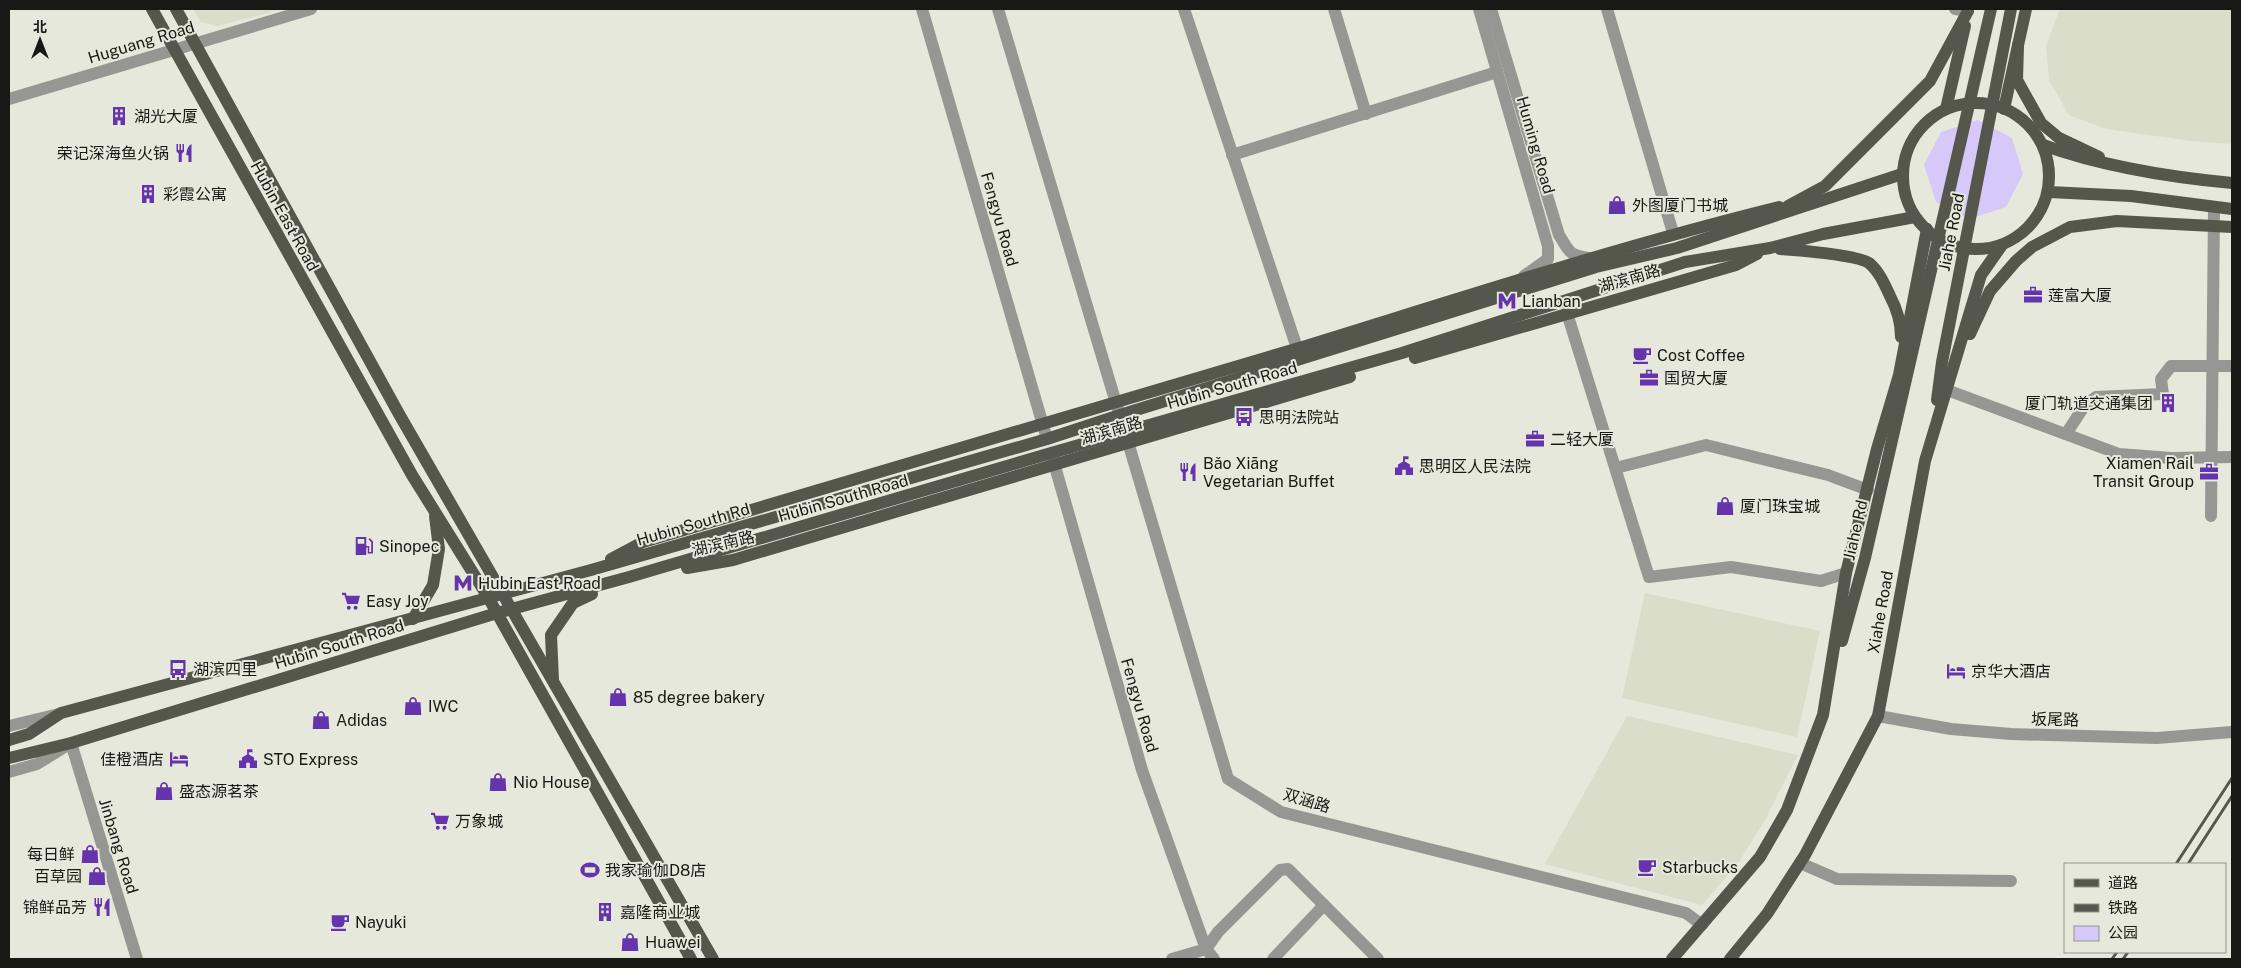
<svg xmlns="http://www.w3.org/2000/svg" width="2241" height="968" font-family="'Public Sans','Noto Sans SC',sans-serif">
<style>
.built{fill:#daddc9}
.green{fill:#d6c9fa}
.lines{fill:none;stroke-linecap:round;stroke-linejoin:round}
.minor{stroke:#969792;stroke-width:12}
.major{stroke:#55574d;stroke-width:12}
.rail{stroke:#565850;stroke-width:3}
.labels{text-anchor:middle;stroke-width:4;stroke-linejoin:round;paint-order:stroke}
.street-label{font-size:16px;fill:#181914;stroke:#e6e8db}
.poi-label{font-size:16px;fill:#181914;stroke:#e6e8db;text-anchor:start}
</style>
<rect width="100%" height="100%" fill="#e6e8db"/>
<g class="built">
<polygon points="193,9 284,9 218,26 201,22"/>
<polygon points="2060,9 2232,9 2232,144 2191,141 2106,129 2069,115 2049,80 2046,46"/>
<polygon points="1645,593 1820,631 1797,737 1622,698"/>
<polygon points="1627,716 1798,755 1765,820 1737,865 1702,905 1545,864"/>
</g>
<polygon class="green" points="1978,120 2012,138 2023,174 2006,207 1969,219 1936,202 1924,165 1941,132"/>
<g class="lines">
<g class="minor">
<polyline points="922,9 1047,439"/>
<polyline points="998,9 1119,413"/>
<polyline points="1184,9 1297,348"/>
<polyline points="1334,9 1366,114"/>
<polyline points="1479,9 1548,246 1548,259 1524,276"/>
<path d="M1491,9L1559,235C1570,252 1568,255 1589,258"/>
<polyline points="1607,9 1673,233"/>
<polyline points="1955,9 1968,11"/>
<polyline points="9,99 311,9"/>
<polyline points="1232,155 1497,72"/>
<polyline points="1567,313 1649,577 1731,567 1821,581 1846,573"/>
<polyline points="1947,390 2119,454 2171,458 2232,457"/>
<polyline points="1125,432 1228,779 1281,812 1686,913 1702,925"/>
<polyline points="2066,434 2085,405 2096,397 2163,394 2161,379 2171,366 2232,366"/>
<polyline points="1052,456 1142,770 1206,949 1214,959"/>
<polyline points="1616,468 1706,445 1828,475 1868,490"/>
<polyline points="2211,516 2214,208"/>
<polyline points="1878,716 1951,729 2011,734 2157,738 2232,732"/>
<polyline points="9,726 59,714"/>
<polyline points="9,772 37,764 71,743 137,959"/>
<polyline points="1800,863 1837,879 2011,881"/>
<polyline points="1172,959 1206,949 1218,932 1280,870 1288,869 1378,959"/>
<polyline points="1273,959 1324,905"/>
</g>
<g class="major">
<polyline points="152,9 412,475 488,597 691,959"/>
<polyline points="176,9 399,414 713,959"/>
<polyline points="2018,45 2017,80 2041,123 2059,138 2099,157"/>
<circle cx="1976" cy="176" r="73"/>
<polyline points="1946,109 1965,26"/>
<polyline points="2004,109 2026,9"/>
<path d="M2043,145C2104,167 2168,177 2232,183"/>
<polyline points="2049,192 2131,196 2232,209"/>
<polyline points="1788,206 1825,186 1930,81 1968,11"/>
<path d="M1780,249C1798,250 1857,255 1869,263C1879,271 1885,285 1890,296C1897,309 1901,322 1901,337"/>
<polyline points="1970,334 1990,291 2016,261 2032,247 2070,227 2117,221 2232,227"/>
<polyline points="1415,358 1736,265 1757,254"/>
<polyline points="1937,400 1942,362 2011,9"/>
<path d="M611,559L643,542C862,477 1081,414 1299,348C1458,299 1617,247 1779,207"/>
<polyline points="687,568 733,560 1350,377"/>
<polyline points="413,619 433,585 439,549 435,516"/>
<polyline points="1842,641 1865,558 1991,9"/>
<polyline points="553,680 551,635 573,603 592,594"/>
<polyline points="9,740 29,734 61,713 591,570 1047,439 1120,415 1596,267 1677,248 1902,174"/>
<polyline points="9,758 71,743 497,613 629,577 1051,453 1402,353 1685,262 1770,248 1823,234 1915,217"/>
<polyline points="1672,959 1760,857 1787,810 1823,715 1846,573 1877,449 1899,375 1927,229"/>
<polyline points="1730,959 1767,914 1805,855 1878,716 1925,461 1981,275 2002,245"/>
</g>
<g class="rail">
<polyline points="2176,864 2232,778"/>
<polyline points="2188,864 2232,796"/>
<polyline points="2112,959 2117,952"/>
<polyline points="2123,959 2128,952"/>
</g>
</g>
<defs>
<g id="building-bare" transform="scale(1.5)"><path d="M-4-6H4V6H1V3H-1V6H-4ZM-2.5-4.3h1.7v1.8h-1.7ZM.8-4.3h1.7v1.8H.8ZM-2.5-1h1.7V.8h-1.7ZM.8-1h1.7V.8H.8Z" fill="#6534ac" stroke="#e6e8db" stroke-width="2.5" paint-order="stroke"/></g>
<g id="restaurant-bare" transform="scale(1.5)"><path d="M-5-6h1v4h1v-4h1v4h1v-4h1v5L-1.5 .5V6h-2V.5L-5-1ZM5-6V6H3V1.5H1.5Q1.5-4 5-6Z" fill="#6534ac" stroke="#e6e8db" stroke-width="2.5" paint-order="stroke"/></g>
<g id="shop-bare" transform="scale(1.5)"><path d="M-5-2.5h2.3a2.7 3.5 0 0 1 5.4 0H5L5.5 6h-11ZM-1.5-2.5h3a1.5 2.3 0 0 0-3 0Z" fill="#6534ac" stroke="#e6e8db" stroke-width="2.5" paint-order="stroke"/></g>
<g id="office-bare" transform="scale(1.5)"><path d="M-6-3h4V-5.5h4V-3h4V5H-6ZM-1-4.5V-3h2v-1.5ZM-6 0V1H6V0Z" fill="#6534ac" stroke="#e6e8db" stroke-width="2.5" paint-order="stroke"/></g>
<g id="metro-bare" transform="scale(1.5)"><path d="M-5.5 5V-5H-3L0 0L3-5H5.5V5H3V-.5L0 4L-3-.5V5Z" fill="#6534ac" stroke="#e6e8db" stroke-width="2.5" paint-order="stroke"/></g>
<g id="cafe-bare" transform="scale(1.5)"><path d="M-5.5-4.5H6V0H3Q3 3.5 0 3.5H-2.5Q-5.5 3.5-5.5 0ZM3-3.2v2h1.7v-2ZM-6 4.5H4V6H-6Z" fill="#6534ac" stroke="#e6e8db" stroke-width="2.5" paint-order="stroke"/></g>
<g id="bus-bare" transform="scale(1.5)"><path d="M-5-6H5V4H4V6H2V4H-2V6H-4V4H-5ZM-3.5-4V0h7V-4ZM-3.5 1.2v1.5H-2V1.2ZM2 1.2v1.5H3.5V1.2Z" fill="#6534ac" stroke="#e6e8db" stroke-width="2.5" paint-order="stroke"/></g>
<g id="civic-bare" transform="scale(1.5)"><path d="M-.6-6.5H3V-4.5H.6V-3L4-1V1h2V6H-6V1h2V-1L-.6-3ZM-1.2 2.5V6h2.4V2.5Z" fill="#6534ac" stroke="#e6e8db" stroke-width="2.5" paint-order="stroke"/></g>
<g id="fuel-bare" transform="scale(1.5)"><path d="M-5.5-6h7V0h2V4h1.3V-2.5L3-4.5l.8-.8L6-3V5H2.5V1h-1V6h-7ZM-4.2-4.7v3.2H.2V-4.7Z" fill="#6534ac" stroke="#e6e8db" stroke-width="2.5" paint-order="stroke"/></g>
<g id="supermarket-bare" transform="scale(1.5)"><path d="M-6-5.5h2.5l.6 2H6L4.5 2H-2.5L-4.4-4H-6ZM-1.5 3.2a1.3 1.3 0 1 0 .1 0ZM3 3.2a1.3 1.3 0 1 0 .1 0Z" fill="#6534ac" stroke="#e6e8db" stroke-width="2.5" paint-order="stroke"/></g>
<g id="hotel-bare" transform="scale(1.5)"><path d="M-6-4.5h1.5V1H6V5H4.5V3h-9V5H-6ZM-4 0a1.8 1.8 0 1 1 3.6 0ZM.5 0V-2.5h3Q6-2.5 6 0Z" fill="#6534ac" stroke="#e6e8db" stroke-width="2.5" paint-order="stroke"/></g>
<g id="stadium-bare" transform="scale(1.5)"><path d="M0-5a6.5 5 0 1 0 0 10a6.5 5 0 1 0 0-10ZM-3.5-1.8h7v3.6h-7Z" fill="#6534ac" stroke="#e6e8db" stroke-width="2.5" paint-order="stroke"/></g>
</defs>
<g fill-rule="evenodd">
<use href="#building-bare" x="119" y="116"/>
<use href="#restaurant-bare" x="184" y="153"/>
<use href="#building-bare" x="148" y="194"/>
<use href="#shop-bare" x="1617" y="205"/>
<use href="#office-bare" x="2033" y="295"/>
<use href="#metro-bare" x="1507" y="301"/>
<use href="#cafe-bare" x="1642" y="355"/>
<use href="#office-bare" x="1649" y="378"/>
<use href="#building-bare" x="2168" y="403"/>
<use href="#bus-bare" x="1244" y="417"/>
<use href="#office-bare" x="1535" y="439"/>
<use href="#civic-bare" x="1404" y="466"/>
<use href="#restaurant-bare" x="1188" y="472"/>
<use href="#office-bare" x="2209" y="472"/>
<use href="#shop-bare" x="1725" y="506"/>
<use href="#fuel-bare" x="364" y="546"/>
<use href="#metro-bare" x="463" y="583"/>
<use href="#supermarket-bare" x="351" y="601"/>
<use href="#bus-bare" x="178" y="669"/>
<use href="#hotel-bare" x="1956" y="671"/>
<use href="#shop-bare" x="618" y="697"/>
<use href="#shop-bare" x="413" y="706"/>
<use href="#shop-bare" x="321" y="720"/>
<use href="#hotel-bare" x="179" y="759"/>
<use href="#civic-bare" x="248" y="759"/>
<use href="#shop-bare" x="498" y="782"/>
<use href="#shop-bare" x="164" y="791"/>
<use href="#supermarket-bare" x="440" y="821"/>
<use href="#shop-bare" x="90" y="854"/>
<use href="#cafe-bare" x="1647" y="867"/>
<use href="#stadium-bare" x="590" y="870"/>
<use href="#shop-bare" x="97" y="876"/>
<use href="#restaurant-bare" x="102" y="907"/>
<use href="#building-bare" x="605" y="912"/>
<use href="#cafe-bare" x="340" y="922"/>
<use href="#shop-bare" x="630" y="942"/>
</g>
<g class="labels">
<g class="street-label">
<text transform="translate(141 42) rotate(-17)" y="6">Huguang Road</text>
<text transform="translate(1536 145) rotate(74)" y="6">Huming Road</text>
<text transform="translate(285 216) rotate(61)" y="6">Hubin East Road</text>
<text transform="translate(1000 219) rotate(74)" y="6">Fengyu Road</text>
<text transform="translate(1951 232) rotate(-79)" y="6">Jiahe Road</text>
<text transform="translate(1629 278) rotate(-16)" y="6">湖滨南路</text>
<text transform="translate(1232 385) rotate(-16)" y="6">Hubin South Road</text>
<text transform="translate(1111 430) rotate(-16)" y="6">湖滨南路</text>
<text transform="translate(843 498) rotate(-16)" y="6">Hubin South Road</text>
<text transform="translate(693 524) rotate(-16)" y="6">Hubin South Rd</text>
<text transform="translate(1855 530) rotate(-77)" y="6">Jiahe Rd</text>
<text transform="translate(723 543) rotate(-13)" y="6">湖滨南路</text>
<text transform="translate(1880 612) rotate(-80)" y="6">Xiahe Road</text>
<text transform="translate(339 644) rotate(-17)" y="6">Hubin South Road</text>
<text transform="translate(1140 705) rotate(74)" y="6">Fengyu Road</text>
<text transform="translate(2055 719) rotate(1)" y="6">坂尾路</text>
<text transform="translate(1307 800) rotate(17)" y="6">双涵路</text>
<text transform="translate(119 846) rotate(73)" y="6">Jinbang Road</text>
</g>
<g class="poi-label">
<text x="134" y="122">湖光大厦</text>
<text x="169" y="159" text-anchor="end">荣记深海鱼火锅</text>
<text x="163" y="200">彩霞公寓</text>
<text x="1632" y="211">外图厦门书城</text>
<text x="2048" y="301">莲富大厦</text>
<text x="1522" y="307">Lianban</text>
<text x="1657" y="361">Cost Coffee</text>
<text x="1664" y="384">国贸大厦</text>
<text x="2153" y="409" text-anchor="end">厦门轨道交通集团</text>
<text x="1259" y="423">思明法院站</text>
<text x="1550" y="445">二轻大厦</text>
<text x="1203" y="469">Bǎo Xiāng<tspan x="1203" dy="18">Vegetarian Buffet</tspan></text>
<text x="2194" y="469" text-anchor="end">Xiamen Rail<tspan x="2194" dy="18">Transit Group</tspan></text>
<text x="1419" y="472">思明区人民法院</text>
<text x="1740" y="512">厦门珠宝城</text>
<text x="379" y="552">Sinopec</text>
<text x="478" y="589">Hubin East Road</text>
<text x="366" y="607">Easy Joy</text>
<text x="193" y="675">湖滨四里</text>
<text x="1971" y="677">京华大酒店</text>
<text x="633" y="703">85 degree bakery</text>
<text x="428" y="712">IWC</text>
<text x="336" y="726">Adidas</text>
<text x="164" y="765" text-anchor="end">佳橙酒店</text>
<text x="263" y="765">STO Express</text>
<text x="513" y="788">Nio House</text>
<text x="179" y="797">盛态源茗茶</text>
<text x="455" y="827">万象城</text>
<text x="75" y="860" text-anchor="end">每日鲜</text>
<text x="1662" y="873">Starbucks</text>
<text x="605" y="876">我家瑜伽D8店</text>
<text x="82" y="882" text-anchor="end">百草园</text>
<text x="87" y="913" text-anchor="end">锦鲜品芳</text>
<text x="620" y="918">嘉隆商业城</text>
<text x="355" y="928">Nayuki</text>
<text x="645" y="948">Huawei</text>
</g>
</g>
<rect width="2241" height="968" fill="none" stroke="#181914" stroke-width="20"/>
<rect x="2064" y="863" width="162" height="90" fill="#e6e8db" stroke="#94958b"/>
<rect x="2074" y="879" width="25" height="8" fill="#55574d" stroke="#94958b"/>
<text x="2108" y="888" font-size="15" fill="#181914">道路</text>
<rect x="2074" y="904" width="25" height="8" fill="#565850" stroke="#94958b"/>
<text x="2108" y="913" font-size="15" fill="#181914">铁路</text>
<rect x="2074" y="926" width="25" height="15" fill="#d6c9fa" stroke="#94958b"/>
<text x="2108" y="938" font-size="15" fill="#181914">公园</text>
<g transform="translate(40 40)" stroke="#e6e8db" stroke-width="4" paint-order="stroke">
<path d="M0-4L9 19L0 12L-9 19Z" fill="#181914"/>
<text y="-8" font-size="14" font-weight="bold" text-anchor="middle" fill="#181914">北</text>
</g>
</svg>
